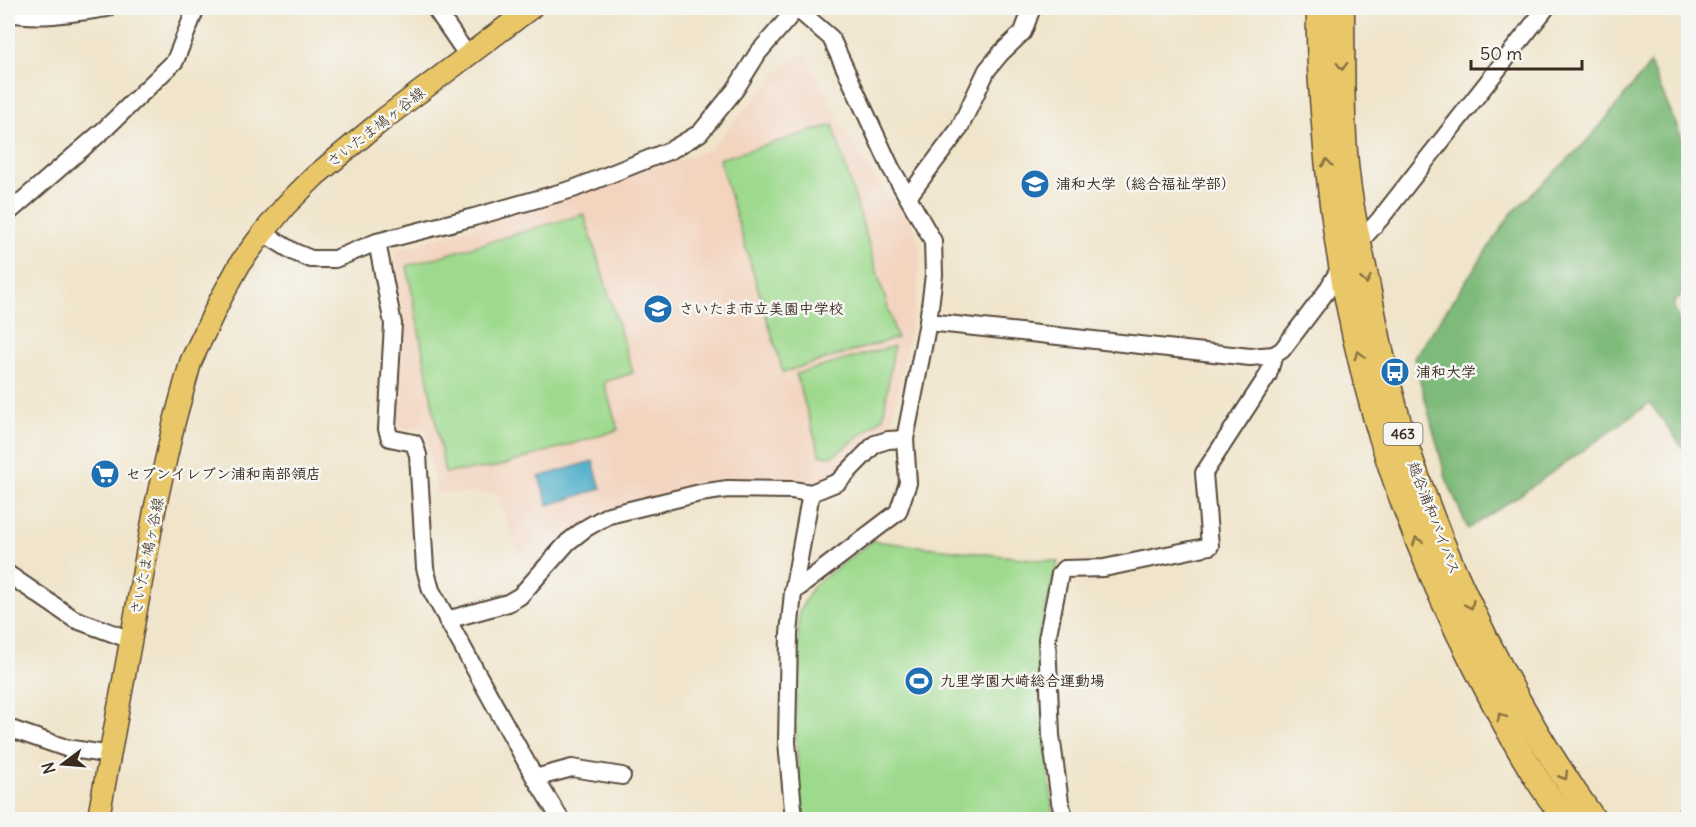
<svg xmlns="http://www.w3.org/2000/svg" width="1696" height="827" font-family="Delius,'Klee One',sans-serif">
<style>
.built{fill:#f3d4bf}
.green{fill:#9eda8e;stroke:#6c8256;stroke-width:1.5}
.forest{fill:#7eba79;stroke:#5c724c;stroke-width:1.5}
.water{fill:#48acc8;stroke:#426b73;stroke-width:1.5}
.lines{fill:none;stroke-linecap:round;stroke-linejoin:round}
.minor-casing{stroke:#564638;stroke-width:20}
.major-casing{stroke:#564638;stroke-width:24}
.highway-casing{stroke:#564638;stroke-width:27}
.minor{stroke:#fff;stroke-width:16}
.major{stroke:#e9c769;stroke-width:21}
.highway{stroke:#e9c769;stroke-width:24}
.oneway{stroke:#897140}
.labels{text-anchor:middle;stroke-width:5;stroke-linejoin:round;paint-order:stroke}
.shield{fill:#f6f6f2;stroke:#73675e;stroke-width:1.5}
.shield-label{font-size:14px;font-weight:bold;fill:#3b2a1e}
.street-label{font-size:15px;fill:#3b2a1e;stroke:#f6f6f2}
.poi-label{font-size:15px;font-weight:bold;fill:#3b2a1e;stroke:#f6f6f2;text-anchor:start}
</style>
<rect width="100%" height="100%" fill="#f6f6f2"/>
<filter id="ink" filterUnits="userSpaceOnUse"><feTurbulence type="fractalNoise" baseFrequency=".0167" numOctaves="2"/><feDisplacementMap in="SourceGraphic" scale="12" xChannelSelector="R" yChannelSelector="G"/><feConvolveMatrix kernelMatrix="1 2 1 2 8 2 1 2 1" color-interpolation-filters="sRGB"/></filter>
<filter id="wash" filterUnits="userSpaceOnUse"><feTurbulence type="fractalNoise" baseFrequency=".008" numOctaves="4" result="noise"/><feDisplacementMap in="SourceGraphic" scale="24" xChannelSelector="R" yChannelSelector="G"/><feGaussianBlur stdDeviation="1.35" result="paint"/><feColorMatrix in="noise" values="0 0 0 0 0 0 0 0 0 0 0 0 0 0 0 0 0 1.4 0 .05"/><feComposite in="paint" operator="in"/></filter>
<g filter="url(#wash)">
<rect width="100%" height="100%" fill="#f0e4ca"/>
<polygon class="built" points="805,54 852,143 873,175 912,223 920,248 917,296 891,426 867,445 828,482 606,512 532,573 518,552 497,493 436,494 426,430 398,428 403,322 393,251 578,195 646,170 709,150 786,64"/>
<g class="green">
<polygon points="833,125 897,338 783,372 719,159"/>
<polygon points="584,214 633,373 604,382 618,430 496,467 445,473 407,266"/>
<polygon points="894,346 883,418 833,456 820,455 796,374"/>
<polygon points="873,541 1058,562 1038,637 1052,807 1056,819 802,819 795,725 799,612 813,586"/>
</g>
<polygon class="forest" points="1650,64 1688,152 1688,289 1673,304 1688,348 1688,455 1650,403 1520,495 1468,529 1446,478 1414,358 1511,214 1591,137"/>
<polygon class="water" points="593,461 601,489 548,505 539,477"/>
</g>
<g filter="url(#ink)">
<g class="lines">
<g class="minor-casing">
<g id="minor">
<polyline points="435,8 468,56"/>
<path d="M8,13C41,19 74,13 107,8"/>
<polyline points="908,197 959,129 987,70 1001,53 1023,32 1032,8"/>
<polyline points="8,213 106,128 175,61 196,8"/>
<polyline points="263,233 294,252 311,259 335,259 377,242 474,217 573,189 671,150 700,133 735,90 758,53 797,8"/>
<polyline points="377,242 393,324 387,429 390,438 414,443 418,455 425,568 431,590 535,778 561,820"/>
<polyline points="928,322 1250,357 1274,355 1282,350 1326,292 1340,268 1359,243 1380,219 1546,8"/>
<polyline points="8,574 74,619 131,640"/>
<polyline points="793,592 811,493"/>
<polyline points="447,620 508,603 520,596 568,542 586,528 609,515 700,493 728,489 792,490 811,493 838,482 875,444 888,440 905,439"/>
<polyline points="8,728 66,748 111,755"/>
<polyline points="535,778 572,768 622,776"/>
<polyline points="794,820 787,742 789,634 793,592 898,512 908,483 905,439 928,322 934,275 933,241 891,168 831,38 796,8"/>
<polyline points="1065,820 1060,802 1051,735 1047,639 1060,574 1064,569 1104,568 1210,546 1204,473 1268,375 1274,355"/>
<polyline points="1681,820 1688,813"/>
</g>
</g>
<g class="major-casing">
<polyline id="major" points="98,820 155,508 174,423 191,361 220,300 241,262 263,233 286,205 315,176 385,118 531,8"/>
</g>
<g class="highway-casing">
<g id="highway">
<path d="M1319,8C1318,56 1322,100 1326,148C1343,340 1392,509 1482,680C1507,728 1532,777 1566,820"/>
<path d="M1342,8C1343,72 1340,138 1351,202C1355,227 1361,252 1366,277C1377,334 1388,390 1406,445C1448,573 1515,710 1594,820"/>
</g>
</g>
<use href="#minor" class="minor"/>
<use href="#major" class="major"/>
<use href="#highway" class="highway"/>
</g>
<defs><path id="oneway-chevron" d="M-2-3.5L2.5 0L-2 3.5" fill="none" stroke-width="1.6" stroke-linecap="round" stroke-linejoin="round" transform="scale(1.5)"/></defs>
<g class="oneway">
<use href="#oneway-chevron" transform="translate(1342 66) rotate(89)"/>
<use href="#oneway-chevron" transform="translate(1327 163) rotate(-95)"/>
<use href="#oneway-chevron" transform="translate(1366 280) rotate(79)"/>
<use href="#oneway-chevron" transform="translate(1359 355) rotate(-104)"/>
<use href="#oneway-chevron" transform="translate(1417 541) rotate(-111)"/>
<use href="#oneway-chevron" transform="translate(1470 605) rotate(65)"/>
<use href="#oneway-chevron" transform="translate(1501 717) rotate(-118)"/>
<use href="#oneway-chevron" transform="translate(1564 776) rotate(59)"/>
</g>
</g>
<defs>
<g id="university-disc" transform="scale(1.5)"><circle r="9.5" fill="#1f6fb2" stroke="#f6f6f2"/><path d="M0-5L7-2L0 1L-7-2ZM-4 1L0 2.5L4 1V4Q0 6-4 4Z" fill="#fff"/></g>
<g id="school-disc" transform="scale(1.5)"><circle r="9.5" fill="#1f6fb2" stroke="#f6f6f2"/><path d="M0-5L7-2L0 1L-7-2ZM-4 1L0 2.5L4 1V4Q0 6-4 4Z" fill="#fff"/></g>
<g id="bus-disc" transform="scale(1.5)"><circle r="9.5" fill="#1f6fb2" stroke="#f6f6f2"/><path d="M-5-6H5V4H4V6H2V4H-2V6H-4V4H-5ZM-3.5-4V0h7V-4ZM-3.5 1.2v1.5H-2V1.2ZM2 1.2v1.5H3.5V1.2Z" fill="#fff"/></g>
<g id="supermarket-disc" transform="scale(1.5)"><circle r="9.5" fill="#1f6fb2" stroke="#f6f6f2"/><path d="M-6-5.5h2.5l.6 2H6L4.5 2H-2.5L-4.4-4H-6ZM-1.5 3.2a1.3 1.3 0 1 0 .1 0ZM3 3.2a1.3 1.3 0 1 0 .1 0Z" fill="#fff"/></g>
<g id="stadium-disc" transform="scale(1.5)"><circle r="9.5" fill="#1f6fb2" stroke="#f6f6f2"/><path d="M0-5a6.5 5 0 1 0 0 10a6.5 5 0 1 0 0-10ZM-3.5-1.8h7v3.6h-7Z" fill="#fff"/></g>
</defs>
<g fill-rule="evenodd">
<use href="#university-disc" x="1035" y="184"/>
<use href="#school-disc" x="658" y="309"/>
<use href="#bus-disc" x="1395" y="372"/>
<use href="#supermarket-disc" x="105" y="474"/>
<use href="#stadium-disc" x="919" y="681"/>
</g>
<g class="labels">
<rect class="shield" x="1383.5" y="423" width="39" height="22" rx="4.5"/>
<g class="shield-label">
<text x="1403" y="439">463</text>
</g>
<g class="street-label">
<text transform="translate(376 127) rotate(-38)" y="5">さいたま鳩ヶ谷線</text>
<text transform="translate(1434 518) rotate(69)" y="5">越谷浦和バイパス</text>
<text transform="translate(147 556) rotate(-79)" y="5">さいたま鳩ヶ谷線</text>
</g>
<g class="poi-label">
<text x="1056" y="189">浦和大学（総合福祉学部）</text>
<text x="679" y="314">さいたま市立美園中学校</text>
<text x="1416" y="377">浦和大学</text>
<text x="126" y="479">セブンイレブン浦和南部領店</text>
<text x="940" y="686">九里学園大崎総合運動場</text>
</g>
</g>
<rect width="1696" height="827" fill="none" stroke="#f6f6f2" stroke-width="30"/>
<g transform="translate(63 764) rotate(254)" stroke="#f6f6f2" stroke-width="4.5" paint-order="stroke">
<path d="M0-4.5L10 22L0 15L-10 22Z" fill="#3b2a1e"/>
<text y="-9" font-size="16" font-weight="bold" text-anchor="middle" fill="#3b2a1e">N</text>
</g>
<path d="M1471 60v9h111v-9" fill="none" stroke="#3b2a1e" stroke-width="3"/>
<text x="1480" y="60" font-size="18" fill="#3b2a1e" stroke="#f6f6f2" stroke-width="4.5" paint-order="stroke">50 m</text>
</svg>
